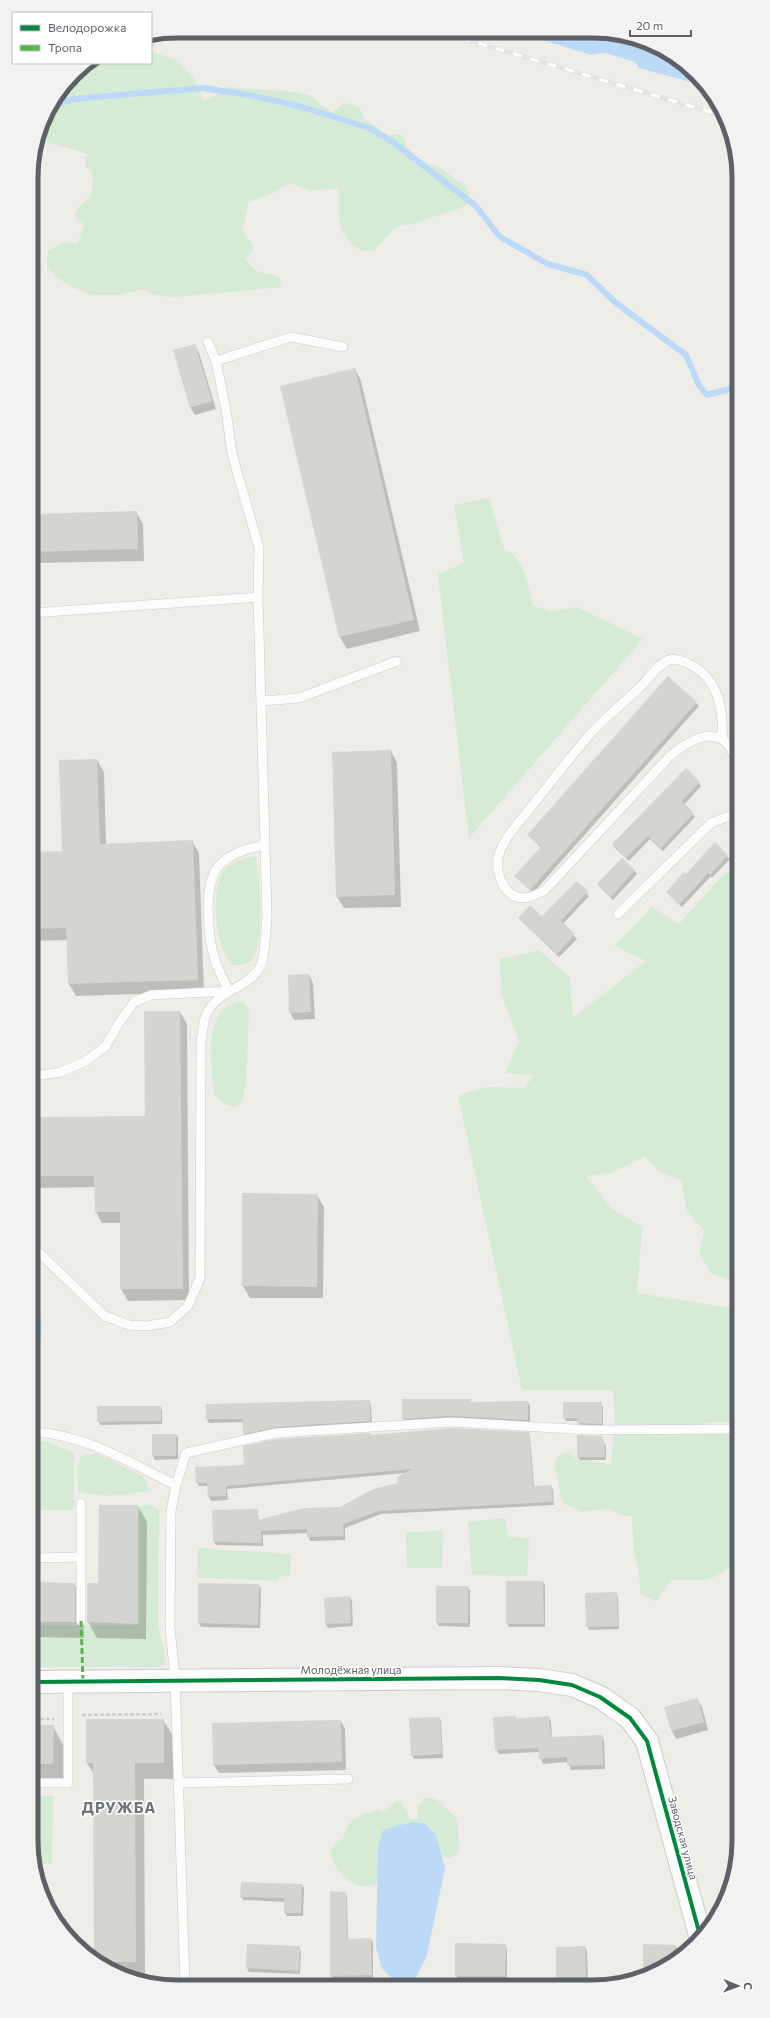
<svg xmlns="http://www.w3.org/2000/svg" width="770" height="2018" font-family="Commissioner,sans-serif">
<style>
.green{fill:#d6ebd5;fill-rule:evenodd}
.water{fill:#bcdaf8}
.shadow{fill:#0003}
.lines{fill:none;stroke-linecap:round;stroke-linejoin:round}
.stream{stroke:#bcdaf8;stroke-width:6}
.building{fill:#d4d4d1}
.lane-casing{stroke:#cacac9;stroke-width:10}
.secondary-casing{stroke:#cacbca;stroke-width:24}
.path{stroke:#cacecc;stroke-width:2.5;stroke-dasharray:4 2;stroke-linecap:butt}
.lane{stroke:#fcfcfc;stroke-width:9}
.secondary{stroke:#fcfcfc;stroke-width:22}
.rail-casing{stroke:#e4e4e4;stroke-width:4.5}
.rail{stroke:#fff;stroke-width:3;stroke-dasharray:9;stroke-linecap:butt}
.quiet{stroke:#58b549;stroke-width:3;stroke-dasharray:6 3;stroke-linecap:butt}
.cycleway-casing{stroke:#fff;stroke-width:6}
.cycleway{stroke:#00873e;stroke-width:4}
.labels{text-anchor:middle;stroke-width:3;stroke-linejoin:round;paint-order:stroke}
.street-label{font-size:11px;fill:#5d6167;stroke:#fff}
.district-label{font-size:15px;font-weight:bold;letter-spacing:1px;fill:#6e7379;stroke:#fff}
.rim{fill:none;stroke:#5d6167;stroke-width:5}
</style>
<rect width="100%" height="100%" fill="#eeede8"/>
<g class="green">
<polygon points="159,34 151,50 151,36"/>
<path d="M151,51L178,61L194,78L204,100L216,96L222,89L229,87L297,92L312,96L318,103L333,112L344,103C355,104 361,106 363,118L388,135L398,134L402,136L405,139L407,147L421,161L438,167L466,186L470,194L467,205L458,209L412,224L395,227L375,250L364,252C335,236 339,218 339,188L311,191L289,183L271,194L249,202L242,230L254,248L245,259L256,271L279,276L282,287L175,297L155,295L143,289L118,295H92L71,287L55,276L47,266L48,251L64,242L78,243L84,224L75,217C75,205 86,205 91,194C94,188 92,178 92,172L86,167L85,158L89,154L39,140L46,112L80,67L87,63H151Z"/>
<path d="M489,498L504,548C525,559 528,585 533,606L552,611L577,607L643,639L469,838L438,574L464,563L454,505Z"/>
<path d="M256,856C259,878 267,946 250,962C245,966 238,965 232,965C215,949 209,887 225,869C233,861 245,858 256,856Z"/>
<path d="M737,866L738,1421L695,1424L738,1434V1559L736,1558C730,1568 716,1579 703,1580C692,1581 683,1578 671,1580L656,1601L641,1595L638,1566L634,1554L632,1517L624,1516L609,1509L582,1512L562,1502L554,1463L560,1455L570,1452L575,1458L611,1464L615,1423L613,1390H522L458,1095L488,1087L524,1088L534,1075L505,1073L519,1041L501,993L500,959L539,950L570,978L573,1018L646,961L614,946L652,907L679,924L722,876ZM644,1157L660,1172L681,1180L687,1211L704,1231L699,1254L712,1274L737,1282L736,1309L637,1293L642,1227L611,1208L586,1176L612,1173Z"/>
<path d="M243,1001L249,1011L246,1084L242,1102L235,1107C225,1105 220,1103 214,1094C212,1065 200,1005 243,1001Z"/>
<polygon points="33,1441 45,1441 74,1453 74,1510 33,1510"/>
<path d="M97,1453L144,1477L149,1491C127,1495 99,1499 78,1491L77,1467L82,1455Z"/>
<polygon points="151,1505 159,1509 158,1625 166,1662 159,1667 34,1667 33,1625 140,1625 140,1506"/>
<polygon points="505,1518 508,1537 529,1538 527,1576 472,1575 468,1522"/>
<polygon points="443,1531 442,1568 407,1568 406,1532"/>
<polygon points="198,1548 291,1554 290,1576 279,1577 278,1581 197,1578"/>
<polygon points="34,1795 53,1796 52,1864 34,1864"/>
<path d="M434,1797L456,1818L458,1826L459,1850L452,1858C444,1858 432,1856 425,1859C401,1869 367,1902 344,1877C336,1869 332,1861 330,1850L337,1842L344,1838C345,1820 363,1813 378,1810L384,1812L397,1801L402,1802L410,1819H418L417,1806L424,1799Z"/>
<polygon points="37,1877 42,1879 51,1890 50,1912"/>
</g>
<g class="water">
<polygon points="520,33 565,33 574,41 582,39 586,34 622,34 666,50 696,74 706,86 639,68 635,62 605,53 591,55"/>
<path d="M33,1298C35,1302 38,1306 39,1310C44,1321 41,1357 33,1366Z"/>
<polygon points="412,1822 425,1824 436,1835 445,1868 427,1955 413,1984 399,1984 382,1969 376,1948 378,1847 383,1830"/>
</g>
<g class="shadow">
<polygon points="31,190 40,203 40,214 31,223"/>
<polygon points="32,286 34,294 32,302"/>
<polygon points="195,345 199,353 216,409 195,415 190,407"/>
<polygon points="355,369 361,381 420,631 347,649 340,637 281,387"/>
<polygon points="136,512 143,524 144,561 32,563 32,515"/>
<polygon points="668,678 699,706 533,893 515,876 541,848 529,835"/>
<polygon points="391,751 397,763 401,907 344,908 337,897"/>
<polygon points="97,760 104,772 106,844 192,841 199,853 204,992 76,996 69,984 67,940 32,941 32,853 63,852"/>
<polygon points="699,783 701,786 684,805 695,817 663,851 650,839 629,861 615,848 613,844"/>
<polygon points="715,844 730,859 712,878 711,876 682,907 667,892 686,875"/>
<polygon points="634,870 637,874 613,900 598,885"/>
<polygon points="577,882 589,896 563,924 577,939 559,957 519,918 542,917"/>
<polygon points="309,975 313,983 315,1019 294,1020 290,1012"/>
<polygon points="180,1012 187,1024 189,1300 128,1301 121,1289 121,1223 102,1223 96,1212 95,1187 34,1188 33,1204 33,1118 146,1117"/>
<polygon points="317,1195 324,1207 323,1298 250,1298 243,1286"/>
<polygon points="470,1400 472,1403 528,1402 530,1406 530,1424 405,1422 403,1419"/>
<polygon points="369,1401 371,1405 372,1425 246,1437 244,1434 243,1422 209,1423 207,1419 207,1405"/>
<polygon points="601,1403 603,1407 603,1427 580,1427 578,1421 566,1421 564,1417"/>
<polygon points="160,1407 162,1410 162,1424 101,1425 98,1421"/>
<polygon points="528,1433 530,1437 534,1487 551,1486 553,1490 554,1505 381,1514 345,1528 345,1540 310,1541 308,1533 263,1535 263,1546 216,1545 214,1542 257,1510 259,1521 340,1508 399,1484 406,1473 227,1489 228,1500 211,1501 209,1497 208,1486 199,1486 197,1483 245,1466 371,1436"/>
<polygon points="176,1435 178,1438 178,1459 155,1460 153,1456"/>
<polygon points="601,1437 606,1446 606,1460 580,1460 578,1457"/>
<polygon points="138,1506 147,1522 146,1639 97,1638 88,1622 88,1584 99,1584"/>
<polygon points="543,1582 545,1585 545,1627 509,1627 507,1623"/>
<polygon points="33,1583 74,1584 83,1599 84,1638 34,1637"/>
<polygon points="199,1584 259,1585 261,1589 260,1628 201,1627 199,1623"/>
<polygon points="468,1587 470,1591 470,1627 439,1626 437,1623"/>
<polygon points="616,1594 618,1597 619,1629 589,1630 587,1626"/>
<polygon points="350,1597 352,1601 353,1626 328,1628 326,1624"/>
<polygon points="697,1699 702,1707 708,1730 676,1739 672,1731 666,1707"/>
<polygon points="515,1717 517,1719 549,1717 551,1722 552,1738 602,1736 604,1741 605,1769 571,1770 568,1762 543,1764 539,1752 499,1754 496,1749"/>
<polygon points="439,1718 441,1721 443,1758 414,1759 412,1755"/>
<polygon points="163,1720 173,1736 173,1779 144,1779 145,1978 130,1978 112,1972 95,1959 95,1776 87,1763"/>
<polygon points="341,1721 345,1729 346,1770 219,1773 214,1765"/>
<polygon points="34,1726 53,1726 65,1748 65,1785 34,1785"/>
<polygon points="302,1885 304,1888 303,1916 287,1916 285,1913 285,1902 243,1900 241,1896"/>
<polygon points="345,1893 347,1896 348,1940 371,1939 373,1943 373,1979 333,1979 331,1976"/>
<polygon points="248,1945 299,1947 301,1951 300,1974 249,1972 247,1968"/>
<polygon points="505,1945 507,1949 507,1979 458,1979 456,1975"/>
<polygon points="644,1945 676,1946 678,1950 678,1958 666,1967 644,1976"/>
<polygon points="585,1947 587,1951 588,1981 559,1981 557,1977"/>
</g>
<g class="lines">
<polyline class="stream" points="50,107 73,99 203,88 249,95 299,106 369,128 390,140 476,206 500,237 548,264 587,275 616,303 686,355 699,385 707,395 733,388 737,389"/>
</g>
<g class="building">
<polygon points="195,344 212,401 190,408 173,350"/>
<polygon points="355,368 414,620 339,637 280,386"/>
<polygon points="137,511 138,549 32,552 32,514"/>
<polygon points="668,676 697,702 530,890 514,876 541,847 527,835"/>
<polygon points="391,750 395,895 336,897 332,752"/>
<polygon points="97,759 100,844 193,840 198,980 68,984 66,928 32,929 32,852 62,851 59,760"/>
<polygon points="686,768 700,782 682,801 694,813 661,848 648,836 626,858 612,844"/>
<polygon points="715,842 728,855 710,875 708,873 679,905 666,892 684,872 686,874"/>
<polygon points="622,858 635,870 611,897 597,884"/>
<polygon points="577,881 588,891 561,921 575,934 557,954 518,918 530,905 542,916"/>
<polygon points="309,974 311,1012 289,1013 288,975"/>
<polygon points="144,1011 180,1011 183,1289 120,1289 120,1212 95,1212 94,1176 33,1176 33,1117 145,1116"/>
<polygon points="242,1193 318,1194 317,1287 242,1286"/>
<polygon points="402,1399 471,1399 471,1402 528,1401 528,1420 452,1416 402,1419"/>
<polygon points="370,1400 370,1421 276,1427 243,1434 242,1419 206,1419 206,1404"/>
<polygon points="563,1402 602,1402 602,1424 577,1423 577,1418 563,1418"/>
<polygon points="97,1406 161,1406 161,1421 97,1422"/>
<polygon points="452,1428 529,1432 533,1486 551,1485 553,1502 379,1511 343,1524 344,1536 307,1537 307,1529 261,1531 262,1543 213,1542 212,1510 258,1509 258,1520 304,1508 340,1507 373,1489 398,1483 397,1477 412,1469 226,1486 226,1496 208,1497 207,1483 196,1483 195,1467 244,1465 243,1446 277,1439 371,1433 371,1435"/>
<rect x="152" y="1434" width="24" height="22"/>
<polygon points="577,1435 602,1436 602,1441 604,1441 605,1457 577,1457"/>
<polygon points="99,1505 138,1505 138,1624 87,1622 87,1583 98,1583"/>
<polygon points="506,1581 543,1581 544,1624 506,1624"/>
<polygon points="33,1582 75,1583 75,1622 33,1622"/>
<polygon points="198,1583 259,1584 258,1625 198,1623"/>
<rect x="436" y="1586" width="32" height="37"/>
<polygon points="617,1592 618,1626 586,1627 585,1593"/>
<polygon points="350,1596 351,1623 325,1624 324,1598"/>
<polygon points="698,1698 704,1722 671,1731 664,1707"/>
<polygon points="516,1716 516,1719 549,1716 551,1737 602,1735 603,1765 567,1766 567,1757 539,1759 538,1748 495,1750 493,1717"/>
<polygon points="440,1717 442,1754 411,1756 409,1718"/>
<polygon points="86,1719 164,1719 164,1763 135,1763 136,1962 98,1962 94,1959 93,1763 86,1763"/>
<polygon points="341,1720 342,1762 213,1765 212,1723"/>
<polygon points="34,1725 54,1725 53,1764 34,1764"/>
<polygon points="241,1882 302,1884 301,1913 284,1913 284,1898 240,1897"/>
<polygon points="330,1891 346,1892 347,1939 371,1938 372,1975 330,1976"/>
<polygon points="455,1943 506,1944 505,1976 455,1976"/>
<polygon points="247,1944 300,1946 299,1971 246,1968"/>
<polygon points="643,1944 676,1945 676,1959 666,1967 643,1976"/>
<polygon points="585,1946 586,1977 556,1978 556,1947"/>
</g>
<g class="lines">
<g class="lane-casing">
<g id="lane">
<polyline points="216,361 291,337 343,347"/>
<polyline points="32,613 258,597"/>
<polyline points="261,701 299,698 397,661"/>
<path d="M722,739C724,710 718,677 689,664C684,661 674,658 669,660C656,665 649,679 640,687C625,702 608,715 593,731C572,754 552,781 532,806C521,820 505,836 499,854C494,870 503,898 524,898C530,898 538,893 544,891L669,757C697,733 730,722 737,769"/>
<polyline points="618,914 711,823 737,813"/>
<path d="M33,1076L61,1072L84,1062L105,1047L119,1023L134,1002L151,995L229,991C224,981 218,970 215,960C208,939 203,885 218,867C230,853 248,848 265,845"/>
<path d="M33,1247L105,1316L129,1325L147,1326L170,1322L188,1306L200,1278L201,1043C203,1030 203,1013 214,1003C228,988 252,985 261,965C265,956 266,927 267,916L258,597L259,548L232,454L226,410L216,361L208,342"/>
<path d="M33,1432C85,1434 130,1463 176,1485"/>
<polyline points="33,1558 81,1557"/>
<polyline points="81,1621 81,1503"/>
<polyline points="34,1783 68,1783 68,1682"/>
<polyline points="178,1783 348,1779"/>
<polyline points="185,1984 175,1680 170,1626 171,1511 176,1485 186,1453 276,1433 452,1422 590,1430 738,1429"/>
</g>
</g>
<g class="secondary-casing">
<polyline id="secondary" points="34,1682 498,1678 539,1680 572,1685 600,1697 630,1718 647,1741 701,1939"/>
</g>
<g class="path">
<polyline points="82,1715 161,1714"/>
<polyline points="34,1719 54,1719"/>
</g>
<use href="#lane" class="lane"/>
<use href="#secondary" class="secondary"/>
<g class="rail-casing">
<polyline id="rail" points="444,33 724,116"/>
</g>
<use href="#rail" class="rail"/>
<polyline class="quiet" points="81,1621 83,1682"/>
<g class="cycleway-casing">
<polyline id="cycleway" points="34,1682 498,1678 539,1680 572,1685 600,1697 630,1718 647,1741 701,1939"/>
</g>
<use href="#cycleway" class="cycleway"/>
</g>
<g class="labels">
<g class="street-label">
<text x="351" y="1674">Молодёжная улица</text>
<text transform="translate(683 1838) rotate(75)" y="4">Заводская улица</text>
</g>
<g class="district-label">
<text x="119" y="1813">ДРУЖБА</text>
</g>
</g>
<path d="M0 0H770V2018H0ZM177 38H593A139 139 0 0 1 732 177V1841A139 139 0 0 1 593 1980H177A139 139 0 0 1 38 1841V177A139 139 0 0 1 177 38Z" fill="#f2f2f3" fill-rule="evenodd"/>
<path class="rim" d="M177 38H593A139 139 0 0 1 732 177V1841A139 139 0 0 1 593 1980H177A139 139 0 0 1 38 1841V177A139 139 0 0 1 177 38Z"/>
<rect x="12" y="12" width="140" height="52" fill="#ffffff" stroke="#bec0c2"/>
<rect x="20" y="25" width="20" height="6" fill="#00873e" stroke="#bec0c2"/>
<text x="48" y="32" font-size="12" fill="#5d6167">Велодорожка</text>
<rect x="20" y="45" width="20" height="6" fill="#58b549" stroke="#bec0c2"/>
<text x="48" y="52" font-size="12" fill="#5d6167">Тропа</text>
<g transform="translate(738 1986) rotate(91)" stroke="#ffffff" stroke-width="3" paint-order="stroke">
<path d="M0-3L7 15L0 10L-7 15Z" fill="#5d6167"/>
<text y="-6" font-size="11" font-weight="bold" text-anchor="middle" fill="#5d6167">С</text>
</g>
<path d="M630 30v6h61v-6" fill="none" stroke="#5d6167" stroke-width="2"/>
<text x="636" y="30" font-size="12" fill="#5d6167" stroke="#ffffff" stroke-width="3" paint-order="stroke">20 m</text>
</svg>
